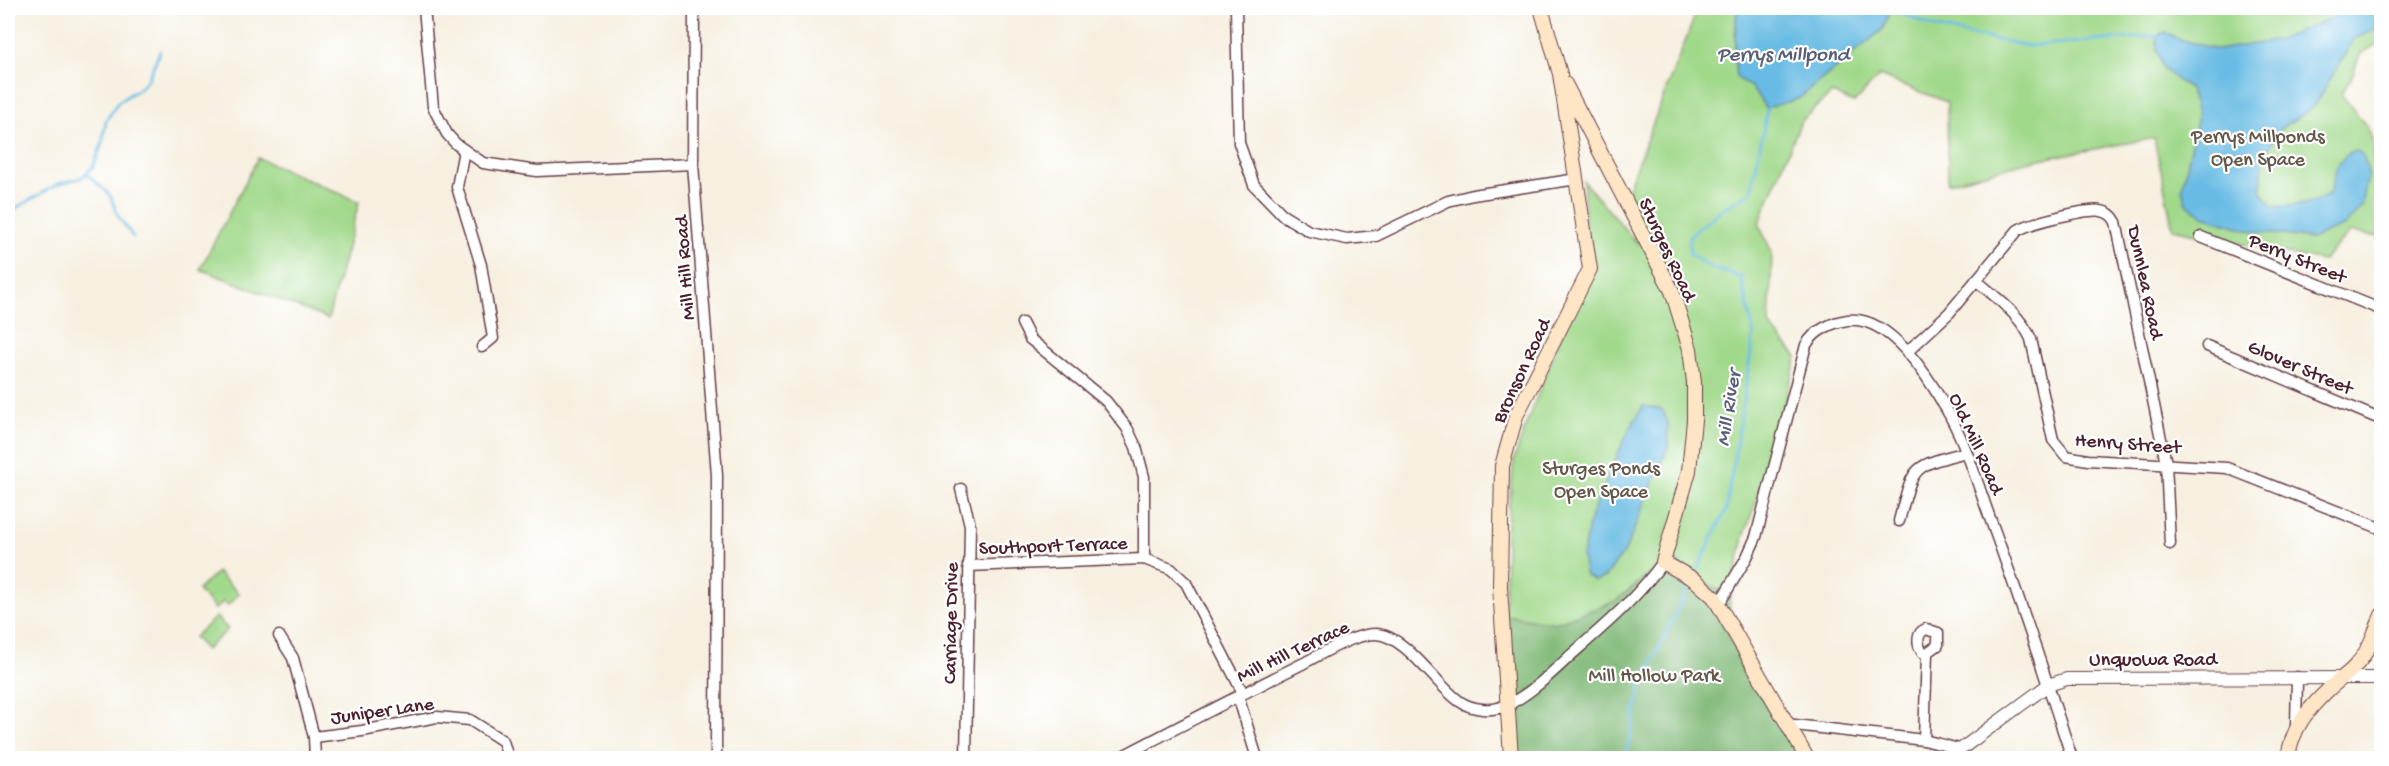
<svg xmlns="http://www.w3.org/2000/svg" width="2389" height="766" font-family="'Gochi Hand',sans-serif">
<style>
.green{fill:#a1d98b;stroke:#767c5b;stroke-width:1.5}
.forest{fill:#80b977;stroke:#656c51;stroke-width:1.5}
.water{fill:#68bbe4;stroke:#596d88;stroke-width:1.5}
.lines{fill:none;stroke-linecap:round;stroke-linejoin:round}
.stream{stroke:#68bbe4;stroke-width:3}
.minor-casing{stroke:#643e46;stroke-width:13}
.tertiary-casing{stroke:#643e46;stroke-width:14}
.secondary-casing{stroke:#643e46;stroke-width:16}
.minor{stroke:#fff;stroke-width:10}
.tertiary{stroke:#fff;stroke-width:12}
.secondary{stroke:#fde5c5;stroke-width:14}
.labels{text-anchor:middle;stroke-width:4.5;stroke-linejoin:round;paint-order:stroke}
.park-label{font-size:20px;fill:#645748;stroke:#fff}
.street-label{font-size:20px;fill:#4a1f2b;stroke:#fff}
.water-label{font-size:21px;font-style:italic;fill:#565d75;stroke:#fff}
</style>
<rect width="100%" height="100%" fill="#fff"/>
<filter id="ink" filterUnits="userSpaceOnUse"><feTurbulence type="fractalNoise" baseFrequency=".0167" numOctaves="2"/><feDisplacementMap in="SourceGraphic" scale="12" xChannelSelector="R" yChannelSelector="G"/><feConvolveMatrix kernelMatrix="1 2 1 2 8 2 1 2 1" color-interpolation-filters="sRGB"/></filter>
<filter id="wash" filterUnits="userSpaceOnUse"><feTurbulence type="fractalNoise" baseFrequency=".008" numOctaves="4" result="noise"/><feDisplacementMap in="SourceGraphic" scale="24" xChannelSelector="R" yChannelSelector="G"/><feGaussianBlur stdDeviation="1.35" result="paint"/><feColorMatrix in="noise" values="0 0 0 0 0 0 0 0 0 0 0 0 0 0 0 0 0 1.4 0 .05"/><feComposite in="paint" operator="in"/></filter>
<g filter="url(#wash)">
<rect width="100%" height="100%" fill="#f7f0e1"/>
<g class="green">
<polygon points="1698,8 2381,8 2381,42 2360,54 2351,79 2341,94 2368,128 2373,142 2381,200 2380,237 2350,232 2322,261 2173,229 2154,138 2030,161 1948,183 1947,102 1879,76 1854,103 1832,93 1801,121 1759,224 1772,253 1769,325 1797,357 1767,468 1744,537 1730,598 1670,559 1614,602 1555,623 1505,615 1506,534 1514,460 1528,419 1588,268 1583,181 1638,244 1622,203"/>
<polygon points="258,158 359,202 328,319 200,269"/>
<polygon points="217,572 239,594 228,605 223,602 215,609 198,590"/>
<polygon points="216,617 228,629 206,650 194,637"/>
</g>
<polygon class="forest" points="1670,559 1730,598 1729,638 1776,719 1802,758 1516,758 1505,615 1555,623 1614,602"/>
<g class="water">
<polygon points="1737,8 1892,8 1882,30 1798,99 1766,108 1751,87 1736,77 1734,57"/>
<path d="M2355,8H2381V27L2354,39L2314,107L2281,128L2263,158L2261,190L2272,206C2293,207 2311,205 2329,195L2337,166L2348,153L2358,151L2364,157L2368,174L2362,207L2345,225L2311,239L2247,230L2204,216L2186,203L2182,189L2198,116L2190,90L2163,69L2157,52V36L2165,32L2175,38L2218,50L2278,40Z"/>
<polygon points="1643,406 1662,409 1668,423 1668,447 1625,551 1605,577 1595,581 1586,576 1582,557 1591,516 1624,440"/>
</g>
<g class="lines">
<g class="stream">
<polyline points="1889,8 1937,28 2028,46 2157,36"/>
<polyline points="86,173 110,195 118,216 133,237"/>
<polyline points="8,221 16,208 58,184 81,178 93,167 102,144 106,121 118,102 140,88 148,79 160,51"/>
<polyline points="1694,576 1726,510 1754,333 1741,277 1711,268 1690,254 1689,236 1722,209 1751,192 1768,106"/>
<polyline points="1625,758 1642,683 1691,582"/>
</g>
</g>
</g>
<g filter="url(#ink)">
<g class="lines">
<g class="minor-casing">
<g id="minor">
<polyline points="424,8 433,107 447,134 456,144 483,163 537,171 693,164"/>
<polyline points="694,8 693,164 717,475 716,758"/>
<polyline points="1236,8 1239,143 1254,185 1284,216 1309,231 1347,239 1376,236 1448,201 1473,195 1577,179"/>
<polyline points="464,150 457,187 481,265 493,338 482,347"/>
<polyline points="2201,237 2382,310"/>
<path d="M1976,280C1996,298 2020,314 2031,339L2053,440L2066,456L2088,460L2227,468L2382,529"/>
<polyline points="1022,323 1030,339 1106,401 1127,428 1136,447 1144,477 1144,559"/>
<polyline points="2207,346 2382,420"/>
<path d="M1908,351L1949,313L2018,230C2030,223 2088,208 2101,211C2108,212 2113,216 2116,222L2166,463L2170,544"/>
<polyline points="961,489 970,525 966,758"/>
<path d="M1899,521C1914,465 1910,467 1966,452"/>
<polyline points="968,566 1144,559 1171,569 1186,583 1243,693"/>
<path d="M1719,604L1747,557L1756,537L1806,345C1814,331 1832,322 1848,320C1889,315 1928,376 1945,407C1966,442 1977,483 1991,521C2020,599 2046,679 2072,758"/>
<polyline points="279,636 293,658 314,737 315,758"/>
<polyline points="1238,696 1257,758"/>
<polyline points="1786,724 1924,740 1959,749"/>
<polyline points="2296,728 2297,677"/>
<polyline points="314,737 362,731 437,717 470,720 503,741 508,758"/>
<path d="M1924,740L1927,653L1938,645V633L1926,629C1916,633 1917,644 1922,652L1927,653"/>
<path d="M1119,758C1180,726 1242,694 1304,663C1323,653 1354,634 1375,634C1405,634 1436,685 1459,701C1472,710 1492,712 1507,705C1528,696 1554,671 1571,655C1604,626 1637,598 1663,562"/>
</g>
</g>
<g class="tertiary-casing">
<polyline id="tertiary" points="1949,758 2048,685 2067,679 2382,678"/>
</g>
<g class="secondary-casing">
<g id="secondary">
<polyline points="1565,84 1672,291 1690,349 1694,382 1694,420 1689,471 1663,562 1695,580 1714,597 1807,758"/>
<polyline points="1511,758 1500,587 1502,466 1516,416 1590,269 1560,74 1541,8"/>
<path d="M2288,758C2292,728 2307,710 2329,689C2338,680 2349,674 2357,664C2369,651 2375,632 2382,615"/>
</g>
</g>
<use href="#minor" class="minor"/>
<use href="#tertiary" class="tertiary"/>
<use href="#secondary" class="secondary"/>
</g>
</g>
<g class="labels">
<g class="park-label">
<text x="2258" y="142">Perrys Millponds<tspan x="2258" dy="23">Open Space</tspan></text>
<text x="1601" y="474">Sturges Ponds<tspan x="1601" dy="23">Open Space</tspan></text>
<text x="1654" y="681">Mill Hollow Park</text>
</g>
<g class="street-label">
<text transform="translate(1669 249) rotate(65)" y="7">Sturges Road</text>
<text transform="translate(2298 257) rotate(22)" y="7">Perry Street</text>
<text transform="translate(683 268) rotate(-94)" y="7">Mill Hill Road</text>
<text transform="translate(2147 282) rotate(78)" y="7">Dunnlea Road</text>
<text transform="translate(2301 366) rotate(23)" y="7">Glover Street</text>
<text transform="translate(1520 370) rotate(-65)" y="7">Bronson Road</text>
<text transform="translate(2128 442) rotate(4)" y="7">Henry Street</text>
<text transform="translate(1978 443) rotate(66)" y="7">Old Mill Road</text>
<text transform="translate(1053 544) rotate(-2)" y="7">Southport Terrace</text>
<text transform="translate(949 623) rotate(-89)" y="7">Carriage Drive</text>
<text transform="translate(1292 650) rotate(-25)" y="7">Mill Hill Terrace</text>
<text x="2153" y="665">Unquowa Road</text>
<text transform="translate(382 709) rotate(-8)" y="7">Juniper Lane</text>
</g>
<g class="water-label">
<text x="1783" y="60">Perrys Millpond</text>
<text transform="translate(1727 408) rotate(-81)" y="7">Mill River</text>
</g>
</g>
<rect width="2389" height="766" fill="none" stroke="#fff" stroke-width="30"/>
</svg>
